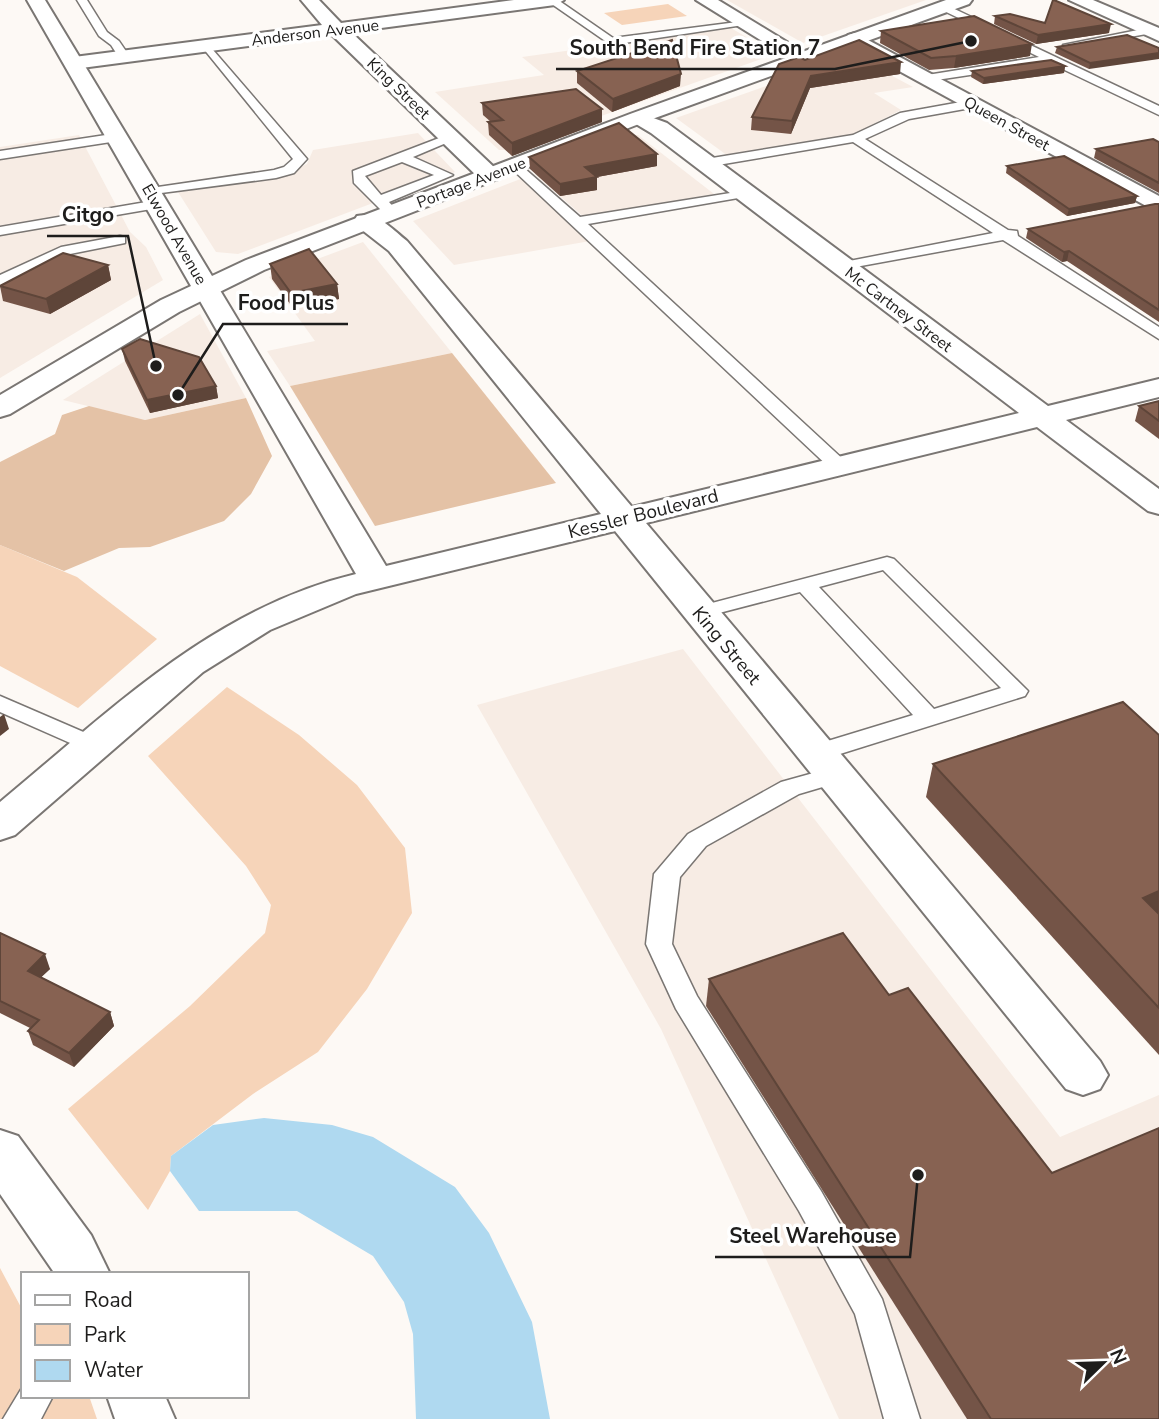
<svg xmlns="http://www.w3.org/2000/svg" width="1159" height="1419" font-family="'Nunito Sans',sans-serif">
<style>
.built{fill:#f7ece4}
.green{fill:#f6d4b9}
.forest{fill:#e4c2a6}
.water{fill:#afd9f0}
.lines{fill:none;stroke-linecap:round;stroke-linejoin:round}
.lane-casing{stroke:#7a7673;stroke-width:3}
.street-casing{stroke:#7a7673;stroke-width:4}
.secondary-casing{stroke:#7a7673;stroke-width:4}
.lane{fill:#fff;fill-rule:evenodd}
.street{fill:#fff;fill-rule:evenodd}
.secondary{fill:#fff;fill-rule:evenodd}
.wall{fill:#745447}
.shaded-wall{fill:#5e4539}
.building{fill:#876252;stroke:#5e4539;stroke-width:2}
.labels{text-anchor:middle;stroke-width:7;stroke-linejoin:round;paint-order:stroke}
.far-street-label{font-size:16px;fill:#1e1d1c;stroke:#fff}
.street-label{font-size:19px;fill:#1e1d1c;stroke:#fff}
.leader{fill:none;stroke:#1e1d1c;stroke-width:2.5}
.callout-dot{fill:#1e1d1c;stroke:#fff;stroke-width:2.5}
.callout-label{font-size:21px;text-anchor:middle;font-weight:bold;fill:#1e1d1c;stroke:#fff;stroke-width:7;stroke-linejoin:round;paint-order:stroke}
</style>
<rect width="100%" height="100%" fill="#fdf9f5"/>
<g class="built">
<polygon points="727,0 926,0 803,43"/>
<polygon points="731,28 775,54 506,150 499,150 435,92 544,75 522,57"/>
<polygon points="853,55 913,87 874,93 901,110 850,136 728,156 676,118"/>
<polygon points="418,133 455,172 238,254 216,252 178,192 278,177 307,164 313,150"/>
<polygon points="79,135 130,232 146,247 163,280 0,378 0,147"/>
<polygon points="632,135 638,135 714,194 584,217 534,174"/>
<polygon points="523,178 590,241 454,265 413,221"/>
<polygon points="363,242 452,353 290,386 267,351 315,341 269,277"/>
<polygon points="200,314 246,398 145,420 63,400"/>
<polygon points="683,649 1060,1137 1159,1095 1159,1419 839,1419 661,1029 477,705"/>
</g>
<g class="green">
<polygon points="668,4 687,16 622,25 604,13"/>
<polygon points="0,545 77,577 157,639 78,708 0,666"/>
<polygon points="227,687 299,735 357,785 405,848 412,913 367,989 318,1052 253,1094 171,1156 170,1171 148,1210 68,1109 190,1006 265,933 271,905 246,866 148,756"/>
<polygon points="0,1268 23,1311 23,1396 89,1396 97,1419 0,1419"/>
</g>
<g class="forest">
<polygon points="452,353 556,483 375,526 290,386"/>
<polygon points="246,398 272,456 251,494 224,521 150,547 119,548 64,571 0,545 0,462 55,434 62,415 89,406 145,420"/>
</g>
<polygon class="water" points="264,1118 332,1125 373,1137 455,1187 489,1233 532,1322 550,1419 416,1419 413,1334 404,1302 373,1256 297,1211 199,1211 170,1171 171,1156 213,1125"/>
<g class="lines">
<g class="lane-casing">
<g id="lane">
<polygon points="77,0 87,0 107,32 119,41 130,57 128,59 120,59 111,45 99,36"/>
<polygon points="546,0 558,0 613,38 745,21 750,24 611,45"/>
<polygon points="944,4 1159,106 1159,115 1050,63 923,82 923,76 927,75 1039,57 940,9 940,5"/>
<polygon points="1148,28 1154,31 1152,33 1069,48 1063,45"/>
<polygon points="207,43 307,159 294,173 276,178 146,195 144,192 151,188 274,170 284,167 293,159 203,48 201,46"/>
<polygon points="972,100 978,104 976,107 909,119 865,139 1008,230 1017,231 1018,236 1159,327 1159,339 1003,240 839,270 836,267 844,262 993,233 853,142 706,167 699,163 706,159 853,135 900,113"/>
<polygon points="119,133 125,137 124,140 0,159 0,151"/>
<path d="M447,135L458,138L413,157L453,175L389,202L398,212L396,215H386L354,183L353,171ZM402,162L434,175L381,195L365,176Z"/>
<polygon points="516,161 580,217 749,190 749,196 744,197 588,224 846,462 848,466 846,470 832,470 511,168 509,165"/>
<polygon points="158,200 165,204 163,207 0,235 0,227"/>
<polygon points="120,236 125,237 125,243 70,254 0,286 0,275 61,247"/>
<path d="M887,557L894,559L1028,691L1025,696L824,759H808L804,753L808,747L913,715L800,592L700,618L689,612L693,608ZM883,570L1001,688L934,709L819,587Z"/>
<polygon points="0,696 102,740 106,745 102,750 86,750 0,712"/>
<polygon points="835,767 843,769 847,775 843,781 799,794 706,846 680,877 672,944 697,996 821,1191 882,1299 920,1419 884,1419 855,1314 799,1211 676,1009 646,944 654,874 688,834 781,782"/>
<polygon points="23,1386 23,1396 53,1396 41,1419 3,1419"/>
</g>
</g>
<g class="street-casing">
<g id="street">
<polygon points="301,0 319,0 341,23 514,0 564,0 555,5 351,32 497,170 500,175 497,180 481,180 332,35 74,69 64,63 74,57 322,25"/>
<polygon points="696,0 718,0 813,58 810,62 796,62"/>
<polygon points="1069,0 1093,0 1159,28 1159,41"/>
<polygon points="855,33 1159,196 1159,213 848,43 846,39 848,35"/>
<path d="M637,112L667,123L1048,406L1159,379V397L1066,420L1159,489V514L1148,511L1037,427L646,523L1100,1061L1108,1075L1100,1089L1083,1095L1066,1089L615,531L356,594L270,630L203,672L15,835L0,840V802C110,711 213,608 356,574L192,287L196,281H214L218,287L386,566L601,514L389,251L357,226L354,221L357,216C377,211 392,229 407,241L632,507L1019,413L651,133L626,118Z"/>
</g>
</g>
<g class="secondary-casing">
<g id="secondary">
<polygon points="27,0 45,0 212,276 246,260 630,114 946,0 972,0 969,4 644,122 264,270 179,312 10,414 0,417 0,395 161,300 191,286"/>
<polygon points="0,1130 18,1136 91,1235 110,1274 55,1274 0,1194"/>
<polygon points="107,1396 165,1396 175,1419 115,1419"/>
</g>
</g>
<use href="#lane" class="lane"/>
<use href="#street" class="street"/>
<use href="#secondary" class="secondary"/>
</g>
<g class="wall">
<polygon points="995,16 1045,23 1109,33 1036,44 994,24"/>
<polygon points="881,31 1030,56 954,68 929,70 880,43"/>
<polygon points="1127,35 1089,69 1055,53 1057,47"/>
<polygon points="805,60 900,74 810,88 791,134 751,130 752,117"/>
<polygon points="1065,66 1064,73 983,84 971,77 972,71"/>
<polygon points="577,71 680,86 612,112 577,83"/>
<polygon points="482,103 602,122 512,156 489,135 488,122 491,122 483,115"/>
<polygon points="1159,142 1159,193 1094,158 1096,149"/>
<polygon points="529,157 657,166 597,177 597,190 560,196 530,169"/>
<polygon points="1007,166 1137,196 1135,203 1067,216 1006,173"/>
<polygon points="1159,204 1159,322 1067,261 1062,262 1026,238 1028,229"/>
<polygon points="270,264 337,284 339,299 293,308 272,279"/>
<polygon points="108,265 111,280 50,314 3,301 0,286"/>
<polygon points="122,349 216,386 218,398 150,413 125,361"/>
<polygon points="1159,401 1159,439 1135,421 1139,406"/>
<polygon points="1159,735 1159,1055 926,797 933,764"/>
<polygon points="0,933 50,969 41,977 110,1012 114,1026 74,1067 33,1045 28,1031 30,1028 0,1013"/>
<polygon points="709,979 889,995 1052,1173 1159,1419 967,1419 706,1006"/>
</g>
<g class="shaded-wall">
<polygon points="1111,24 1109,33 1036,44 1038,35"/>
<polygon points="1032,44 1030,56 954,68 956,56"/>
<polygon points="1159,53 1159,59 1089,69 1090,63"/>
<polygon points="901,62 900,74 810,88 791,134 792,121 811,76"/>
<polygon points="1065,66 1064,73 983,84 984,78"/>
<polygon points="681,74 680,86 612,112 613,99"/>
<polygon points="602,109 602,122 512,156 512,143"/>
<polygon points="657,154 657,166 597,177 597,190 560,196 560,184 585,167"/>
<polygon points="1137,196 1135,203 1067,216 1069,209"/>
<polygon points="1069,251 1067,261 1062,262 1064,252"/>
<polygon points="108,265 111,280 50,314 46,299"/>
<polygon points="337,284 339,299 293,308 291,293"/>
<polygon points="216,386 218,398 150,413 147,400"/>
<polygon points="4,714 9,729 0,736 0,717"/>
<polygon points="1159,891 1159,921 1143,898"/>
<polygon points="45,954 50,969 33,985 28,971"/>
<polygon points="110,1012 114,1026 74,1067 69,1053"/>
</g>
<g class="building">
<polygon points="1053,0 1054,0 1111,24 1038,35 995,16 1010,14 1045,23"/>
<polygon points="974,16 1032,44 956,56 931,58 881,31"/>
<polygon points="1127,35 1159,48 1159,53 1090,63 1057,47"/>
<polygon points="672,40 681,74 613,99 577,71"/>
<polygon points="859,40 901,62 811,76 792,121 752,117 779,64 799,57 805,60"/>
<polygon points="1051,60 1065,66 984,78 972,71"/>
<polygon points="576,89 602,109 512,143 488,122 503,120 482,103"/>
<polygon points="619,123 657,154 585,167 597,177 560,184 529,157"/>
<polygon points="1153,139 1159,142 1159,183 1096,149"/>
<polygon points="1064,156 1137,196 1069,209 1007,166"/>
<polygon points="1155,204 1159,204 1159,310 1069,251 1064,252 1028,229"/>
<polygon points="309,249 337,284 291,293 270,264"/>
<polygon points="63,253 108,265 46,299 0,286"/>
<polygon points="140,339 199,357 216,386 147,400 122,349"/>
<polygon points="1159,401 1159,421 1139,406"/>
<polygon points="1123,702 1159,735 1159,891 1143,898 1159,914 1159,1008 933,764"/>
<polygon points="0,933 45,954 28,971 110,1012 69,1053 28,1031 39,1020 0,1001"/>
<polygon points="843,933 889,995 908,988 1052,1173 1159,1128 1159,1419 991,1419 709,979"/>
</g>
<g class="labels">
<g class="far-street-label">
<text transform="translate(315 32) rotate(-7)" y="6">Anderson Avenue</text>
<text transform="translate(399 88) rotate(44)" y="6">King Street</text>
<text transform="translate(1007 123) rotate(29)" y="6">Queen Street</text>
<text transform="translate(471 182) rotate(-21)" y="6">Portage Avenue</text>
<text transform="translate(175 234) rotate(60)" y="6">Elwood Avenue</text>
<text transform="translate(899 309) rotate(37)" y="6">Mc Cartney Street</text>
</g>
<g class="street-label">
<text transform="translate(643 513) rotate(-14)" y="7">Kessler Boulevard</text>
<text transform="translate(727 645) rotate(50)" y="7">King Street</text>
</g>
</g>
<path class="leader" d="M971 41L835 69H556M156 366L128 236H47M178 395L223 324H348M918 1175L910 1257H715"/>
<g class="callout-dot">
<circle cx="971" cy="41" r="7"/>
<circle cx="156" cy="366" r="7"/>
<circle cx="178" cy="395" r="7"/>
<circle cx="918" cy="1175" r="7"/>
</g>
<g class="callout-label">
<text x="695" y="55">South Bend Fire Station 7</text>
<text x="88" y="222">Citgo</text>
<text x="286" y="310">Food Plus</text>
<text x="813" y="1243">Steel Warehouse</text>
</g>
<rect x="21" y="1272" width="228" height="126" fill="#ffffff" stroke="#a5a5a4" stroke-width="2"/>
<rect x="35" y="1295" width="35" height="10" fill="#ffffff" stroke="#a5a5a4" stroke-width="2"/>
<text x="84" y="1307" font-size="21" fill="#1e1d1c">Road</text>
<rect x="35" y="1324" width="35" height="21" fill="#f6d4b9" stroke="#a5a5a4" stroke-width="2"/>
<text x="84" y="1342" font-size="21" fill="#1e1d1c">Park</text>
<rect x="35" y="1360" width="35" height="21" fill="#afd9f0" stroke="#a5a5a4" stroke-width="2"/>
<text x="84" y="1377" font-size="21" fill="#1e1d1c">Water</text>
<g transform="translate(1103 1363) rotate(67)" stroke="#ffffff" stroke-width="5" paint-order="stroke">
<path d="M0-5L12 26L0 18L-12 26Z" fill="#1e1d1c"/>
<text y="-10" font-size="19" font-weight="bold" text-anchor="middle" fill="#1e1d1c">N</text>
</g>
</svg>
